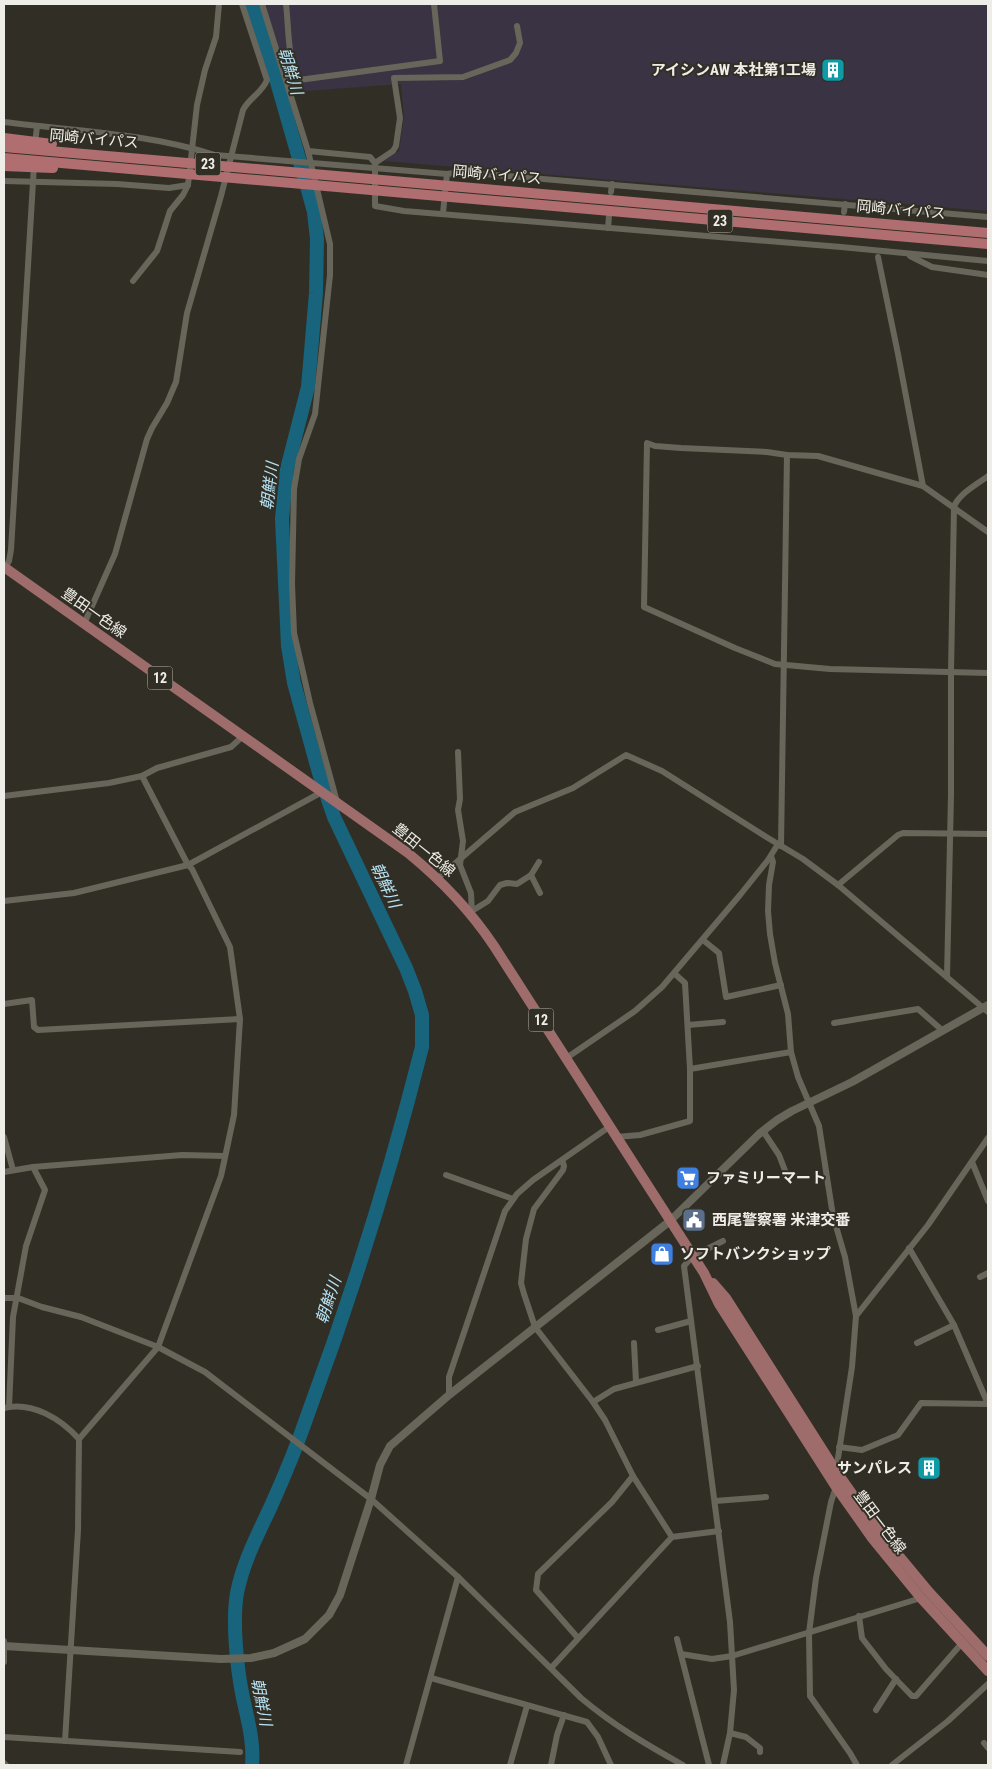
<svg xmlns="http://www.w3.org/2000/svg" width="992" height="1769" font-family="'Roboto Condensed','Noto Sans JP',sans-serif">
<style>
.industrial{fill:#3a3343}
.lines{fill:none;stroke-linecap:round;stroke-linejoin:round}
.river{stroke:#18647c;stroke-width:14}
.minor{stroke:#68665b;stroke-width:6}
.tertiary{stroke:#68665b;stroke-width:8}
.primary{stroke:#9e6c6b;stroke-width:10}
.trunk{stroke:#b06e70;stroke-width:10}
.labels{text-anchor:middle;stroke-width:4;stroke-linejoin:round;paint-order:stroke}
.shield{fill:#312f25;stroke:#b6b4ad;stroke-width:1}
.shield-label{font-size:14px;font-weight:bold;fill:#efede7}
.poi-label{font-size:15px;font-weight:bold;fill:#efede7;stroke:#312f25;text-anchor:start}
.street-label{font-size:15px;fill:#efede7;stroke:#312f25}
.water-label{font-size:16px;font-style:italic;fill:#b7e3f5;stroke:#312f25}
</style>
<rect width="100%" height="100%" fill="#312f25"/>
<polygon class="industrial" points="265,4 988,4 988,211 384,161 399,151 404,117 401,84 293,92"/>
<g class="lines">
<path class="river" d="M252,4L277,82L308,190L314,212L317,239L316,293L308,387L287,469L282,519L288,646L294,683L319,773L334,817L406,968L415,991L422,1015V1047C391,1170 353,1292 309,1411C298,1443 285,1475 271,1506C258,1534 243,1562 237,1593C232,1622 237,1669 243,1698C248,1721 254,1742 252,1765"/>
<g class="minor">
<polyline points="262,4 308,151 330,244 330,275 315,414 299,459 294,489 292,584 294,633 310,703 337,802"/>
<path d="M286,4C289,29 287,57 299,80L440,61L434,4"/>
<path d="M4,122C74,131 147,133 215,155L447,174"/>
<polyline points="35,145 37,126"/>
<polyline points="308,151 370,157 375,163 375,206 404,211 841,247 988,261"/>
<polyline points="375,163 393,151 396,146 400,118 394,78 463,77 510,60 516,53 520,43 517,26"/>
<polyline points="4,181 117,184 169,188 188,185"/>
<polyline points="611,192 612,184"/>
<polyline points="844,212 845,204"/>
<polyline points="443,213 447,174 461,172 988,217"/>
<polyline points="608,228 609,216"/>
<polyline points="910,256 932,267 988,275"/>
<polyline points="878,257 898,354 923,486"/>
<polyline points="133,281 157,251 170,211 183,195 188,185 197,105 205,70 216,37 219,4"/>
<polyline points="988,532 923,486 818,456 787,455 767,452 681,448 655,446 647,443 644,607 735,648 775,664 830,669 988,673"/>
<polyline points="5,568 9,561 11,550 34,165"/>
<path d="M84,624L115,554L147,439L152,428L167,403L176,382L187,313L221,196L243,110C249,98 262,93 267,80L242,4"/>
<polyline points="458,752 460,799 458,810 463,841 460,865 471,893 472,915"/>
<polyline points="4,796 109,783 142,776 157,768 231,747 243,736"/>
<polyline points="781,846 787,455"/>
<polyline points="771,856 773,862 769,885 768,911 770,934 775,963 788,1014 791,1052 798,1077 819,1126 833,1216 845,1257 856,1316 852,1367 836,1471"/>
<polyline points="531,875 539,862"/>
<polyline points="438,878 515,812 573,788 626,755 662,771 768,838 803,859 838,885 988,1012"/>
<polyline points="838,885 898,835 903,833 988,834"/>
<polyline points="4,901 74,893 188,865 322,792"/>
<polyline points="472,911 488,901 500,885 507,883 517,884 531,875 540,893"/>
<polyline points="703,940 719,953 726,997 781,985"/>
<polyline points="675,974 685,983 690,1069 791,1052"/>
<path d="M947,977L951,795V672L954,507C958,494 978,484 988,476"/>
<polyline points="4,1004 32,1000 34,1027 38,1030 240,1019"/>
<polyline points="834,1023 918,1009 943,1031"/>
<polyline points="688,1025 723,1022"/>
<polyline points="565,1059 635,1011 662,987 740,895 768,860 778,844"/>
<polyline points="763,1131 779,1155 786,1173"/>
<polyline points="4,1137 13,1170"/>
<polyline points="616,1137 640,1135 690,1121 690,1069"/>
<polyline points="562,1160 564,1166 563,1170 534,1209 526,1239 521,1283 524,1294 535,1327 593,1402 605,1420 633,1476 672,1537"/>
<polyline points="972,1162 988,1201"/>
<polyline points="4,1172 33,1167 182,1155 225,1156"/>
<polyline points="446,1175 513,1199"/>
<polyline points="980,1277 988,1273"/>
<path d="M4,1298H18L42,1307L81,1317L158,1347L205,1372L371,1499L458,1577L581,1698C613,1725 647,1745 683,1765"/>
<polyline points="856,1316 928,1225 988,1138"/>
<polyline points="658,1330 691,1321"/>
<polyline points="634,1343 636,1382"/>
<polyline points="917,1343 954,1325"/>
<polyline points="449,1395 449,1377 505,1211 517,1194 533,1180 609,1127"/>
<polyline points="593,1402 614,1389 698,1366"/>
<polyline points="9,1407 13,1317 26,1246 45,1190 33,1167"/>
<path d="M4,1408C32,1401 61,1419 79,1439"/>
<polyline points="839,1447 862,1450 898,1435 921,1403 988,1404 954,1325 909,1248"/>
<polyline points="836,1487 831,1502 816,1578 809,1633 810,1696 850,1753 857,1765"/>
<polyline points="715,1501 766,1497"/>
<polyline points="859,1616 862,1638 886,1669 912,1696 916,1696 962,1643"/>
<polyline points="578,1638 536,1590 538,1574 612,1502 633,1476"/>
<polyline points="677,1639 709,1765"/>
<polyline points="4,1641 4,1662"/>
<polyline points="681,1654 712,1659 732,1656 921,1598"/>
<polyline points="551,1668 672,1537 719,1531"/>
<polyline points="431,1678 587,1722 598,1737 611,1765"/>
<polyline points="876,1710 896,1679"/>
<polyline points="730,1733 746,1737 760,1748 760,1752"/>
<polyline points="4,1737 240,1752"/>
<polyline points="65,1741 78,1530 79,1439 158,1347 221,1176 234,1115 240,1019 230,947 192,869 188,865 142,776"/>
<polyline points="984,1743 988,1748"/>
<polyline points="4,1763 6,1765"/>
<polyline points="406,1765 458,1577"/>
<polyline points="510,1765 527,1706"/>
<polyline points="551,1765 557,1735 564,1715"/>
<polyline points="723,1765 730,1733 734,1690 730,1622 684,1266 693,1256 723,1241"/>
<polyline points="892,1765 948,1721 988,1684"/>
</g>
<polyline class="tertiary" points="4,1646 221,1659 251,1658 274,1653 305,1639 329,1615 340,1595 371,1499 380,1465 390,1446 449,1395 670,1221 759,1134 777,1120 792,1111 852,1082 988,1005"/>
<g class="primary">
<path d="M4,567L408,853C441,880 470,910 494,946L693,1256L704,1273L719,1304L836,1487L872,1538L921,1598L988,1671"/>
<polyline points="713,1283 726,1298 836,1471 880,1533 929,1592 988,1656"/>
</g>
<g class="trunk">
<polyline points="4,138 52,144"/>
<polyline points="4,147 988,233"/>
<polyline points="4,158 988,244"/>
<polyline points="4,166 53,168"/>
</g>
</g>
<defs>
<g id="building-square" transform="scale(1.25)"><rect x="-9" y="-9" width="18" height="18" rx="4" fill="#0f9aa8" stroke="#312f25"/><path d="M-4-6H4V6H1V3H-1V6H-4ZM-2.5-4.3h1.7v1.8h-1.7ZM.8-4.3h1.7v1.8H.8ZM-2.5-1h1.7V.8h-1.7ZM.8-1h1.7V.8H.8Z" fill="#fff"/></g>
<g id="supermarket-square" transform="scale(1.25)"><rect x="-9" y="-9" width="18" height="18" rx="4" fill="#3f7fe0" stroke="#312f25"/><path d="M-6-5.5h2.5l.6 2H6L4.5 2H-2.5L-4.4-4H-6ZM-1.5 3.2a1.3 1.3 0 1 0 .1 0ZM3 3.2a1.3 1.3 0 1 0 .1 0Z" fill="#fff"/></g>
<g id="civic-square" transform="scale(1.25)"><rect x="-9" y="-9" width="18" height="18" rx="4" fill="#5c6f8a" stroke="#312f25"/><path d="M-.6-6.5H3V-4.5H.6V-3L4-1V1h2V6H-6V1h2V-1L-.6-3ZM-1.2 2.5V6h2.4V2.5Z" fill="#fff"/></g>
<g id="shop-square" transform="scale(1.25)"><rect x="-9" y="-9" width="18" height="18" rx="4" fill="#3f7fe0" stroke="#312f25"/><path d="M-5-2.5h2.3a2.7 3.5 0 0 1 5.4 0H5L5.5 6h-11ZM-1.5-2.5h3a1.5 2.3 0 0 0-3 0Z" fill="#fff"/></g>
</defs>
<g fill-rule="evenodd">
<use href="#building-square" x="833" y="70"/>
<use href="#supermarket-square" x="688" y="1178"/>
<use href="#civic-square" x="694" y="1220"/>
<use href="#shop-square" x="662" y="1254"/>
<use href="#building-square" x="929" y="1468"/>
</g>
<g class="labels">
<g class="shield">
<rect x="195.5" y="152.5" width="25" height="23" rx="4"/>
<rect x="707.5" y="209.5" width="25" height="23" rx="4"/>
<rect x="147.5" y="666.5" width="25" height="23" rx="4"/>
<rect x="528.5" y="1008.5" width="25" height="23" rx="4"/>
</g>
<g class="shield-label">
<text x="208" y="169">23</text>
<text x="720" y="226">23</text>
<text x="160" y="683">12</text>
<text x="541" y="1025">12</text>
</g>
<g class="poi-label">
<text x="816" y="75" text-anchor="end">アイシンAW 本社第1工場</text>
<text x="706" y="1183">ファミリーマート</text>
<text x="712" y="1225">西尾警察署 米津交番</text>
<text x="680" y="1259">ソフトバンクショップ</text>
<text x="912" y="1473" text-anchor="end">サンパレス</text>
</g>
<g class="street-label">
<text transform="translate(94 139) rotate(5)" y="5">岡崎バイパス</text>
<text transform="translate(497 175) rotate(5)" y="5">岡崎バイパス</text>
<text transform="translate(901 210) rotate(5)" y="5">岡崎バイパス</text>
<text transform="translate(94 613) rotate(35)" y="5">豊田一色線</text>
<text transform="translate(424 850) rotate(39)" y="5">豊田一色線</text>
<text transform="translate(880 1522) rotate(53)" y="5">豊田一色線</text>
</g>
<g class="water-label">
<text transform="translate(291 71) rotate(73)" y="6">朝鮮川</text>
<text transform="translate(269 486) rotate(-83)" y="6">朝鮮川</text>
<text transform="translate(386 885) rotate(65)" y="6">朝鮮川</text>
<text transform="translate(328 1300) rotate(-72)" y="6">朝鮮川</text>
<text transform="translate(262 1702) rotate(79)" y="6">朝鮮川</text>
</g>
</g>
<rect width="992" height="1769" fill="none" stroke="#efede7" stroke-width="10"/>
</svg>
